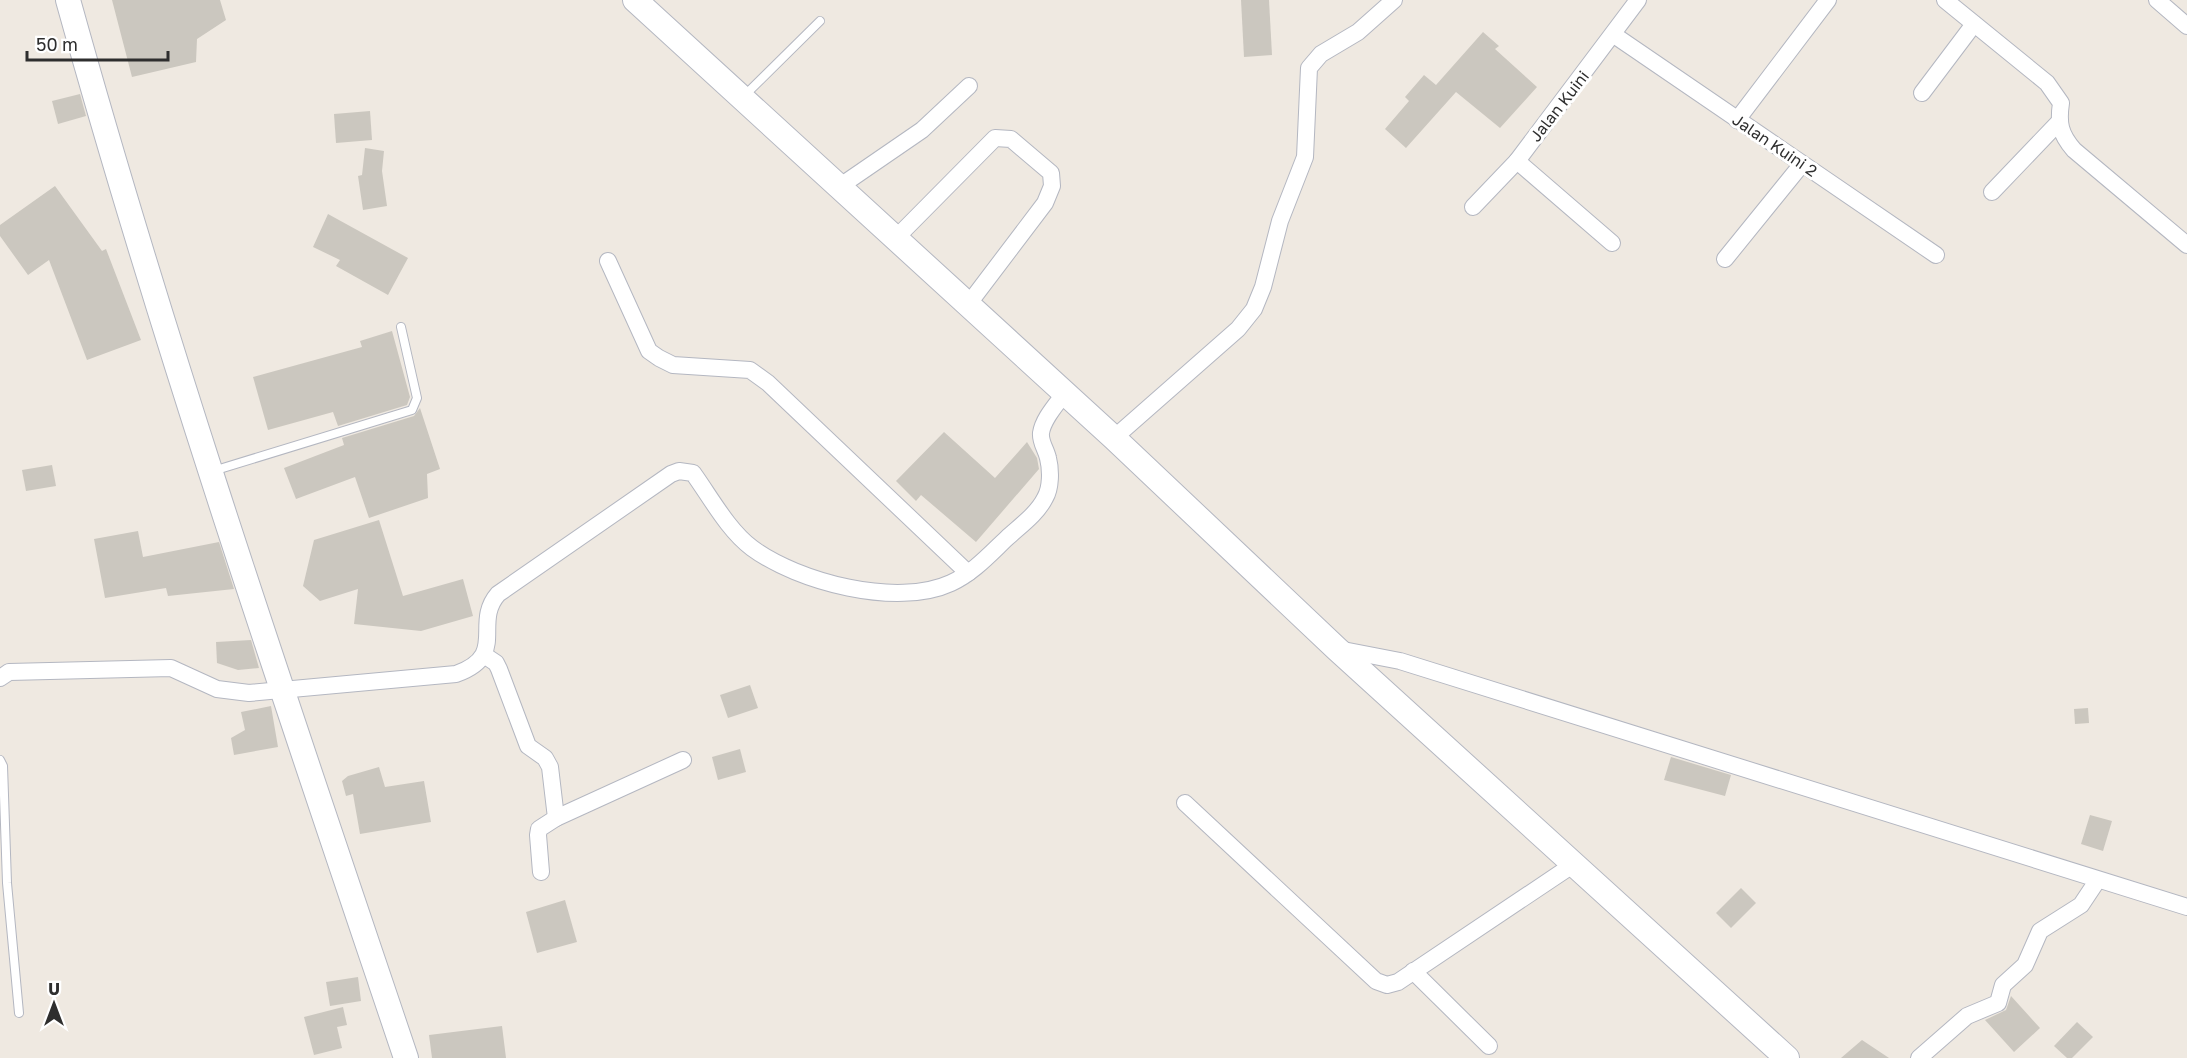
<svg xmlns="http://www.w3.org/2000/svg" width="2187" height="1058" font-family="'Golos Text',sans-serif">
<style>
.building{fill:#cbc7bf}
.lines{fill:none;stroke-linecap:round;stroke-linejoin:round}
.lane-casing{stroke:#b4b7c1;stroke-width:10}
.street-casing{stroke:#b4b7c1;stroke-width:18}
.secondary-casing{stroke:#b4b7c1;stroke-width:26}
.lane{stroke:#fff;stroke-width:8}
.street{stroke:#fff;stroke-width:16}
.secondary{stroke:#fff;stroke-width:24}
.labels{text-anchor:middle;stroke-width:6;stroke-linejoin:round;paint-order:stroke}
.street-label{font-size:16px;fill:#2e2e2e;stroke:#fff}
</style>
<rect width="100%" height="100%" fill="#efe9e1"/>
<g class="building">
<polygon points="112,0 220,0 226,20 197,39 196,62 132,77"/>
<polygon points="1241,0 1269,0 1272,55 1244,57"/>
<polygon points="1483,32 1499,46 1495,49 1537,87 1500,128 1456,92 1406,148 1385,129 1409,101 1405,97 1424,75 1436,85"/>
<polygon points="80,94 86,116 58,124 52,101"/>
<polygon points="370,111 372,140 336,143 334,114"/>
<polygon points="365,148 384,151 382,171 387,206 363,210 358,176 362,175"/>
<polygon points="55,186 102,251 106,249 141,340 87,360 49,260 28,275 0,236 0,225"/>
<polygon points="328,214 408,258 388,295 336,266 340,260 313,247"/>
<polygon points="392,331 410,397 407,405 338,426 333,412 268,430 253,377 362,347 360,341"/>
<polygon points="420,408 440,469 427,474 428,498 369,518 355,477 296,499 284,468 344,445 342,438 414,416"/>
<polygon points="944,432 995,478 1027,442 1037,458 1039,469 976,542 921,495 916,501 896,481"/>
<polygon points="52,465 56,486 26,491 22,470"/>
<polygon points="379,520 403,596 463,579 473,616 421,631 354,624 358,589 320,601 303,586 314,540"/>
<polygon points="138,531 143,557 219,542 234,589 168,596 166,588 105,598 94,539"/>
<polygon points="251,640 259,668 238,670 217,663 216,642"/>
<polygon points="750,685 758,708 728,718 720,695"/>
<polygon points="271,706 278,747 234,755 231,738 245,730 241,712"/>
<polygon points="2088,708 2089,723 2075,724 2074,709"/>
<polygon points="740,749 746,772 718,780 712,757"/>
<polygon points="1671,757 1731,775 1725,796 1664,780"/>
<polygon points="379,767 385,787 424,781 431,822 360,834 353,794 346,796 342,781 348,776"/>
<polygon points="2090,815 2112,821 2103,851 2081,844"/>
<polygon points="1741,888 1756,903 1731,928 1716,913"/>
<polygon points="565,900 577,942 537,953 526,912"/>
<polygon points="358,977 361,1001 330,1006 326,982"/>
<polygon points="2011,996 2040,1028 2014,1052 1985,1020 2006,1010"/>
<polygon points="343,1007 347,1025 337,1027 342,1048 314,1055 304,1017"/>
<polygon points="2077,1022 2093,1037 2072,1058 2067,1058 2054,1046"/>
<polygon points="502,1026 506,1058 432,1058 429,1035"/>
<polygon points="1862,1040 1889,1058 1841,1058"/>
</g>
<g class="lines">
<g class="lane-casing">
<g id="lane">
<polyline points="742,98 820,21"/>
<polyline points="213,471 412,410 417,398 401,327"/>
<polyline points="0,760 3,766 7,883 19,1013"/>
</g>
</g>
<g class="street-casing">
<g id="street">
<path d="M1945,0L2047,83L2061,103C2058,123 2060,134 2074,150L2187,245"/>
<polyline points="2157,0 2187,26"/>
<polyline points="1614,35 1936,255"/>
<polyline points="1922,93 1974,24"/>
<polyline points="1737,120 1828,0"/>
<polyline points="1517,161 1612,243"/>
<polyline points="839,187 922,130 969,86"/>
<polyline points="1992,192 2058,123"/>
<polyline points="1473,207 1517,161 1638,0"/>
<polyline points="896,238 995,138 1011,139 1051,173 1052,186 1045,203 967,306"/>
<polyline points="1725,259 1802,164"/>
<polyline points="608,261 649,351 659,358 673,365 750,370 768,383 968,573"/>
<polyline points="1114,438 1238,329 1254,309 1263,287 1280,221 1305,157 1309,68 1321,54 1358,32 1394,0"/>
<polyline points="1338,649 1400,661 2187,907"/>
<polyline points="484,655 496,663 499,669 528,746 545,758 550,767 556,818 539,829 538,835 541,872"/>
<path d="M0,678L9,672L171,668L217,689L249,693L456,674C509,655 472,624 498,594L671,474L679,471L693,473C711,498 728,530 752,548C798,582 897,608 951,583C973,573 990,554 1007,538C1020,526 1037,514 1045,498C1051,488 1051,470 1048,458C1046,449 1040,442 1041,433C1043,419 1056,405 1064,394"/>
<polyline points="1185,803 1376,981 1387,985 1398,982 1574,864"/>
<polyline points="556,818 683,760"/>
<polyline points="1413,971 1489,1046"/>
<polyline points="1919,1058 1967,1016 1998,1003 2003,985 2025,965 2040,931 2081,905 2097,881"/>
</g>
</g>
<g class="secondary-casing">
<g id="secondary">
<path d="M68,0C167,356 288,708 406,1058"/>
<polyline points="635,0 1114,438 1337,649 1787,1058"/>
</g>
</g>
<use href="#lane" class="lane"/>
<use href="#street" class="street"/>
<use href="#secondary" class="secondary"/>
</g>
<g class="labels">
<g class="street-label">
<text transform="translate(1559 106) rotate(-52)" y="6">Jalan Kuini</text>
<text transform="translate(1775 145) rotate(34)" y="6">Jalan Kuini 2</text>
</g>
</g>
<g transform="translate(54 1004)" stroke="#ffffff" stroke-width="4.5" paint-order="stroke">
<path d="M0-4.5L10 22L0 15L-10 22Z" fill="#2e2e2e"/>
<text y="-9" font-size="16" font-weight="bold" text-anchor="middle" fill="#2e2e2e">U</text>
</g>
<path d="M27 51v9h141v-9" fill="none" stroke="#2e2e2e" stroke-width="3"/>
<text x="36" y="51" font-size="18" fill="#2e2e2e" stroke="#ffffff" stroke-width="4.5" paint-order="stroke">50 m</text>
</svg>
